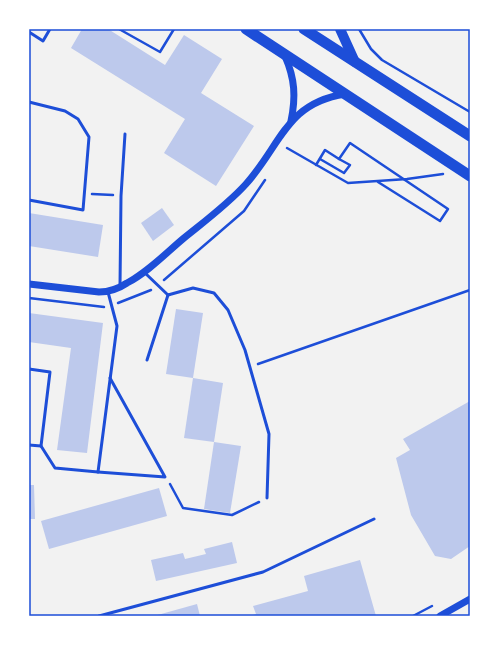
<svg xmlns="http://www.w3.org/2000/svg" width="499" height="645" font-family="'PT Sans',sans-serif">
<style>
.building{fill:#bdc9ec}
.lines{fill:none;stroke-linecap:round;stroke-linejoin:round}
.path{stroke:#1d4ed8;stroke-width:2.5}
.service{stroke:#1d4ed8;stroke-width:3}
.tertiary{stroke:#1d4ed8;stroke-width:7}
.primary{stroke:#1d4ed8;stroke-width:10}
.trunk{stroke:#1d4ed8;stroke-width:11}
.neatline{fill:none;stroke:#1d4ed8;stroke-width:1.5}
</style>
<rect width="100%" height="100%" fill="#f2f2f2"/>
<g class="building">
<polygon points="82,29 108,29 165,65 184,35 222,59 201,93 254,126 216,186 164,153 185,119 71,48"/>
<polygon points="162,208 174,225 153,241 141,223"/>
<polygon points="29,213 103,225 98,257 29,246"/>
<polygon points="176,309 203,313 193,378 166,374"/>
<polygon points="29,313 103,323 87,453 57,450 71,348 29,342"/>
<polygon points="193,378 223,383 214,442 184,438"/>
<polygon points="470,401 470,546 451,559 435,556 411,515 396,458 410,450 403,439"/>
<polygon points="214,442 241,446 230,513 204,509"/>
<polygon points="29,485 34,485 35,519 29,519"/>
<polygon points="159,488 167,516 49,549 41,521"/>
<polygon points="232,542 237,563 156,581 151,560 183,553 185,559 206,554 204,549"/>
<polygon points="360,560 376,616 250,616 256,614 253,606 308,591 304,576"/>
<polygon points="197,604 200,616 154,616"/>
</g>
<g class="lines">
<g class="path">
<polyline points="119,29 160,52 174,29"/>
<polyline points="359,29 371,49 382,60 470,112"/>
<polyline points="287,148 348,183 407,179 443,174"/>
<polyline points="320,159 344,173 350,165 339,159"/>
<polyline points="316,165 325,150 339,159 350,143 448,209 440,221 378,182"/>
<polyline points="92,194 113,195"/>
<polyline points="164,280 244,211 265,180"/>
<polyline points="29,298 104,307"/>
<polyline points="118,303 151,290"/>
<polyline points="258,364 470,290"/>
<polyline points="170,484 183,508 232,515 259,502"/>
<polyline points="413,616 432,606"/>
</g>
<g class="service">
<polyline points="29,32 43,41 50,29"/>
<polyline points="29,102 65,111 78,119 89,137 83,210 29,200"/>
<polyline points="145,273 168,295"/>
<polyline points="120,286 121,196 125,134"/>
<polyline points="168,295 193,288 214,293 228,310 245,350 269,434 267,498"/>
<polyline points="147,360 168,295"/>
<polyline points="29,369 50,372 41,446 29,445"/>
<polyline points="41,446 55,468 98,472 117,326 108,292"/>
<polyline points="98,472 165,477 110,378"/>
<polyline points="99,616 263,572 374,519"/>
</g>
<g class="tertiary">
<path d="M285,56C295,79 296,97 291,121"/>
<path d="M29,284L99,292C110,292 118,289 127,283C148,272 166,253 184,238C205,221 228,204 246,184C281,145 286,103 345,94"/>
<polyline points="440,616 470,599"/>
</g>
<polyline class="primary" points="340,29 355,62"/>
<g class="trunk">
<polyline points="246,29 470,176"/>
<polyline points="304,29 470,136"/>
</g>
</g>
<rect width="499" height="645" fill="none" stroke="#ffffff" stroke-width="60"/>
<rect x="30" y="30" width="439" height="585" class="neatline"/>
</svg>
